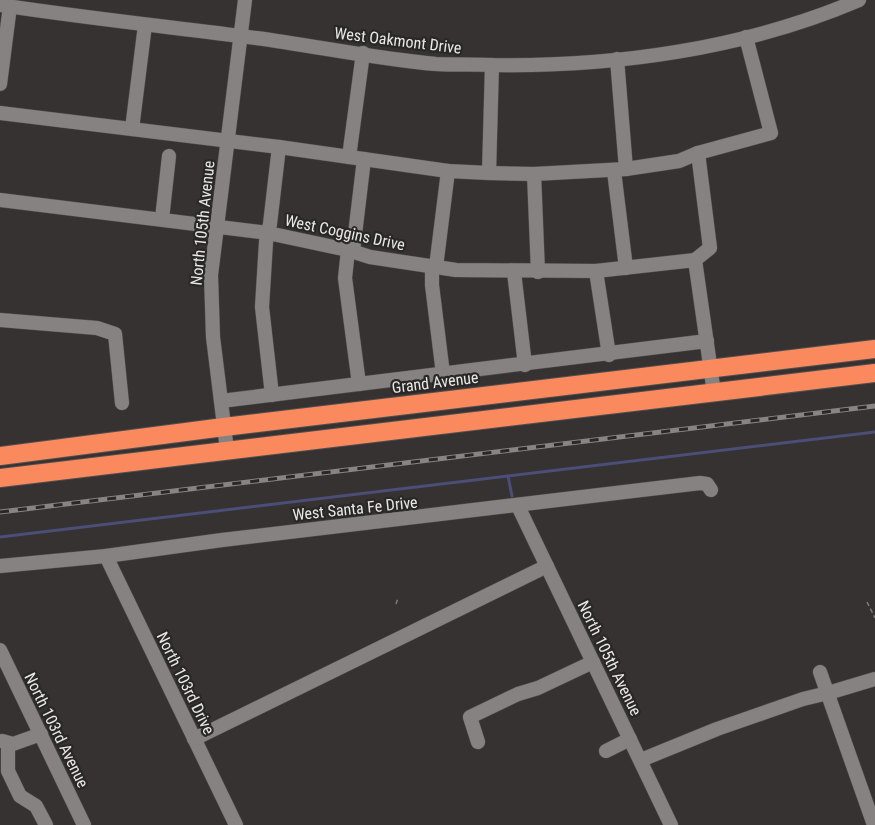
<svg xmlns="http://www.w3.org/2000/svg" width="875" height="825" font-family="'Roboto Condensed',sans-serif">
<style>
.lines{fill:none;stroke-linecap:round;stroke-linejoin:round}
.stream{stroke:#4c4d78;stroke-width:3}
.minor-casing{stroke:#52504f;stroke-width:15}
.highway-casing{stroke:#52504f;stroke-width:20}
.path{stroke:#7e7c7b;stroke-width:1.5;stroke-dasharray:4.5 3;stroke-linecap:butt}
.minor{stroke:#858281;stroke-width:14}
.highway{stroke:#fb895e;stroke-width:18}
.rail-casing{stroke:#878483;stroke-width:5}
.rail{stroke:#2a2827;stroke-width:3;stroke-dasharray:9;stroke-linecap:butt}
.labels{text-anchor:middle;stroke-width:4.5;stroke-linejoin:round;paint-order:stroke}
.street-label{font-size:16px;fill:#eae8e7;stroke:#2a2827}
</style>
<rect width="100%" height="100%" fill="#353231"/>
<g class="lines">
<g class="stream">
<polyline points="508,476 512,496"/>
<polyline points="0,537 875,432"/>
</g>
<g class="minor-casing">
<g id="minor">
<path d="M0,5C85,18 171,27 256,38C316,46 377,59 436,64C454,65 473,64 491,65C615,67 744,49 859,0"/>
<polyline points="617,59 626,169"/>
<polyline points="0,84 10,6"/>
<polyline points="0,113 279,147 448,171 489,173 534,174 626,169 679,161 698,153 771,133 746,37"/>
<polyline points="132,129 145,25"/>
<polyline points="349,157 363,53"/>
<polyline points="614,171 626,268"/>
<polyline points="489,173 492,65"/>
<polyline points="534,174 538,272"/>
<polyline points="0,200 268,233 348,250 370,257 456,270 596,271 695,260 714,393"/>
<polyline points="162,219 169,156"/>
<polyline points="348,250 345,278 359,384"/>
<polyline points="353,251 364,159"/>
<polyline points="695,260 710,248 698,153"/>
<polyline points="432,267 432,285 443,374"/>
<polyline points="436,267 448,171"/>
<polyline points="596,271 609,355"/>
<polyline points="514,272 525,365"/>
<polyline points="0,320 97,328 115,334 122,403"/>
<polyline points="272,395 262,307 266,242 270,224 279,147"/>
<polyline points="221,401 707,341"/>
<polyline points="227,450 213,337 211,275 245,0"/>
<polyline points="518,506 671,825"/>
<polyline points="106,556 236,825"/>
<polyline points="0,566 106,556 222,540 700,483 707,484 711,490"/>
<polyline points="0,650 84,825"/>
<polyline points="820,672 874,825"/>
<polyline points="194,739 547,566"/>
<polyline points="2,741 13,744 41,734"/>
<polyline points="478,742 470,717 518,694 538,688 593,662"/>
<polyline points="8,744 8,771 20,796 36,806 46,825"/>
<polyline points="606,751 630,739"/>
<polyline points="641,760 717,729 803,699 828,693 875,679"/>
</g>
</g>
<g class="highway-casing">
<g id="highway">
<polyline points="0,456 224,427 875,349"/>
<polyline points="0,478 875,373"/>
</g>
</g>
<g class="path">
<polyline points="867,602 875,618"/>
<polyline points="396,604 398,598"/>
</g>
<use href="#minor" class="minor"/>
<use href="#highway" class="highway"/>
<g class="rail-casing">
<polyline id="rail" points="0,512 875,406"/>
</g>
<use href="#rail" class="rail"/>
</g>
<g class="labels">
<g class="street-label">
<text transform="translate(398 40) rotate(7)" y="6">West Oakmont Drive</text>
<text transform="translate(202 223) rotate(-84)" y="6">North 105th Avenue</text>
<text transform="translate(345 232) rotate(12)" y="6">West Coggins Drive</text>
<text transform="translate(435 382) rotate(-7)" y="6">Grand Avenue</text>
<text transform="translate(355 508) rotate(-6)" y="6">West Santa Fe Drive</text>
<text transform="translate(610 658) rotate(64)" y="6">North 105th Avenue</text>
<text transform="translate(186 683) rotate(64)" y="6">North 103rd Drive</text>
<text transform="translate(57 730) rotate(64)" y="6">North 103rd Avenue</text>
</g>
</g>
</svg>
